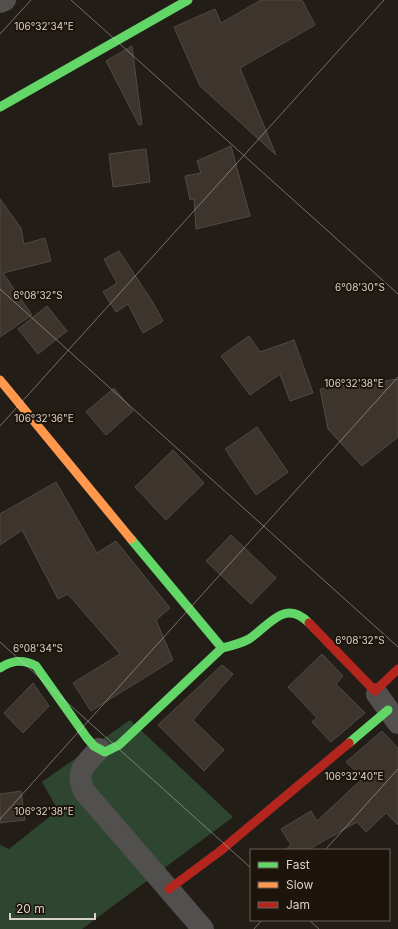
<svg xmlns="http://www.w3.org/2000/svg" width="398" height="929" font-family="Inter,sans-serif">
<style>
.forest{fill:#2e462f}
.building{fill:#3c342d;stroke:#4e4a45}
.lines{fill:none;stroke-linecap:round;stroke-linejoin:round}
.street{stroke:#524f4f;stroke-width:22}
.fast{stroke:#63d668;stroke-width:9}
.slow{stroke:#ff974d;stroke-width:9}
.jam{stroke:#b3261e;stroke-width:9}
.ticks{fill:none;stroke:#dad3cd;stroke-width:1;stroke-opacity:0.45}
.ticks-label{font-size:10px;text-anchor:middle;fill:#dad3cd;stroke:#1d140b;stroke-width:4;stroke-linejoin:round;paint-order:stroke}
</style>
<rect width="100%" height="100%" fill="#231d18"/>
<polygon class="forest" points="130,720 233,817 82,929 0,929 0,845 9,849 58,810 42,782"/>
<g class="building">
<polygon points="261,0 302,0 315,25 240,68 276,155 200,86 174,27 215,9 221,23"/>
<polygon points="132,46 142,124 139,125 106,61"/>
<polygon points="231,146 250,216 196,229 194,199 190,200 185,176 201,173 197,161"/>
<polygon points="146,149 150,182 113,187 109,154"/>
<polygon points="0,199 21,228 24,244 45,238 51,261 3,273 32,315 0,337"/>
<polygon points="119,251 152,301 163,321 143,333 128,304 116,312 103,292 117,283 104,259"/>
<polygon points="47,306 67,331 38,354 18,329"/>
<polygon points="249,336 260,352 294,340 313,393 290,401 280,374 250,395 221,356"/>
<polygon points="398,379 398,437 362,466 328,429 320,389 343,384 344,387"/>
<polygon points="114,388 133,411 106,435 86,412"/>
<polygon points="257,427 288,472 256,495 225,449"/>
<polygon points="173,450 204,483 166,520 135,487"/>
<polygon points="56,482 97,553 116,541 170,608 156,620 173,660 91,711 73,683 120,654 68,594 58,599 22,530 0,545 0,514"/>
<polygon points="231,535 276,578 251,604 206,561"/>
<polygon points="322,654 343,676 336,684 365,713 331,742 312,722 317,718 288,687"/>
<polygon points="222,665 233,674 193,720 224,750 204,771 158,725"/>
<polygon points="33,683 49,706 23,733 4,713"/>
<polygon points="382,731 398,748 398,825 386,813 366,832 357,822 308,850 285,850 291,845 281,829 311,811 317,821 363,778 346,762"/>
<polygon points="21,791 25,820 0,823 0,794"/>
</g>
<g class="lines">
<g class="street">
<polyline points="0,2 5,0"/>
<polyline points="377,694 398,723"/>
<path d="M99,749C87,763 74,771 84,791L203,929"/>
</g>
<g class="fast">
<polyline points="0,107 188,0"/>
<path d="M131,539L222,648C231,646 240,644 249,639C269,626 285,598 309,623"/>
<path d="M0,668C12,660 23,659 36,666L87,738L94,746L105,752L119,745L222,648"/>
<polyline points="349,743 388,710"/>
</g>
<polyline class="slow" points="0,380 131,539"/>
<g class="jam">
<polyline points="309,623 375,691 398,669"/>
<polyline points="169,889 219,852 349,743"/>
</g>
</g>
<path class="ticks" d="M71,0L398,294M0,34L31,0M0,289L398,647M0,426L384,0M0,642L251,868M0,819L398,377M325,850L398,769M309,920L319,929M254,929L262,920"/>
<g class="ticks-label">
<text x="44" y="30">106°32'34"E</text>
<text x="360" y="291">6°08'30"S</text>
<text x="38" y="299">6°08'32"S</text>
<text x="354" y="387">106°32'38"E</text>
<text x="44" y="422">106°32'36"E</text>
<text x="360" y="644">6°08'32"S</text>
<text x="38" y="652">6°08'34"S</text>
<text x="354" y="780">106°32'40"E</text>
<text x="44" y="815">106°32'38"E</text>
</g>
<rect x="250" y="849" width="140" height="72" fill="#1d140b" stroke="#696059"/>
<rect x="258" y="862" width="20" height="6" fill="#63d668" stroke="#696059"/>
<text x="286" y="869" font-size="12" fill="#dad3cd">Fast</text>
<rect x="258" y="882" width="20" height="6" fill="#ff974d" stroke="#696059"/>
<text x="286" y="889" font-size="12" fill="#dad3cd">Slow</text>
<rect x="258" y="902" width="20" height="6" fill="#b3261e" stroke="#696059"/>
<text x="286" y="909" font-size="12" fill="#dad3cd">Jam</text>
<path d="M10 913v6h85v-6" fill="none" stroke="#dad3cd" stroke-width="2"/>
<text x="16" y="913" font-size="12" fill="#dad3cd" stroke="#1d140b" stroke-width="3" paint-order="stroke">20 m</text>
</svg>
